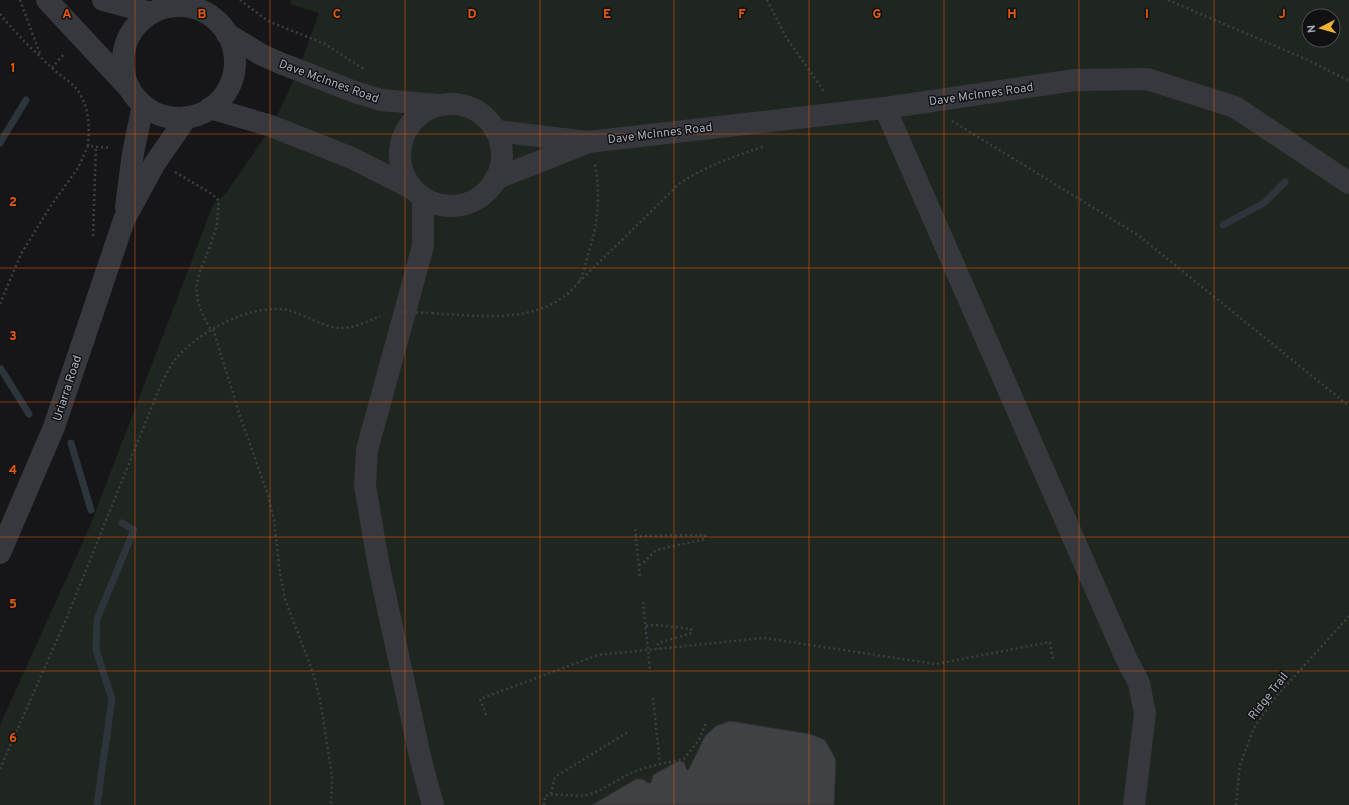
<svg xmlns="http://www.w3.org/2000/svg" width="1349" height="805" font-family="Overpass,sans-serif">
<style>
.green{fill:#1e261f;fill-rule:evenodd}
.lines{fill:none;stroke-linecap:round;stroke-linejoin:round}
.stream{stroke:#2c353c;stroke-width:7}
.building{fill:#404145;stroke:#303034}
.path{stroke:#3d3f44;stroke-width:2.5;stroke-dasharray:2 3;stroke-linecap:butt}
.minor{stroke:#37383d;stroke-width:22}
.path-bridge{stroke:#3d3f44;stroke-width:2.5;stroke-dasharray:2 3;stroke-linecap:butt}
.grid{fill:none;stroke:#e8590c;stroke-width:1;stroke-opacity:0.55}
.labels{text-anchor:middle;stroke-width:3;stroke-linejoin:round;paint-order:stroke}
.street-label{font-size:12px;fill:#a8adb8;stroke:#111113}
.grid-label{font-size:13px;text-anchor:middle;font-weight:bold;fill:#e8590c;stroke:#111113;stroke-width:3;stroke-linejoin:round;paint-order:stroke}
</style>
<rect width="100%" height="100%" fill="#161618"/>
<path class="green" d="M291,0H1349V805H0V725L90,526L213,205L227,192L272,126L298,71L319,13L290,4ZM1309,16H1333V40H1309Z"/>
<g class="lines">
<g class="stream">
<polyline points="0,143 26,100"/>
<polyline points="1223,225 1264,203 1285,182"/>
<polyline points="1,369 29,414"/>
<polyline points="71,443 91,510"/>
<polyline points="97,805 112,699 96,650 97,619 134,530 122,523"/>
</g>
</g>
<polygon class="building" points="730,721 810,734 825,740 836,760 834,805 592,805 636,779 642,779 648,783 651,783 653,775 678,761 684,762 687,770 689,769 705,736 716,726"/>
<g class="lines">
<g class="path">
<polyline points="20,0 40,54"/>
<polyline points="240,0 268,21 325,44 365,70"/>
<polyline points="767,0 786,37 825,93"/>
<polyline points="1168,0 1308,60 1349,81"/>
<path d="M0,14C15,33 34,51 51,67C58,74 66,79 73,85C89,101 90,125 88,146L111,148"/>
<polyline points="52,68 65,53"/>
<polyline points="952,121 1138,235 1349,406"/>
<path d="M175,172L212,194L219,201C217,211 219,221 215,231C202,277 183,282 211,330"/>
<polyline points="93,236 96,146"/>
<path d="M579,282L680,183C708,165 733,157 765,146"/>
<polyline points="0,304 21,254 50,207 78,168 88,146"/>
<path d="M432,313C480,316 543,326 578,283C584,275 586,260 589,251C599,222 600,194 595,164"/>
<polyline points="213,329 241,419 268,495 274,520 280,573 285,599 312,670 320,699 332,776 331,805"/>
<polyline points="635,529 640,578"/>
<polyline points="635,536 705,535 705,539 656,550 643,563 639,565"/>
<polyline points="643,602 650,670"/>
<polyline points="646,626 656,625 691,629 692,633 658,643 658,649"/>
<polyline points="653,698 660,764"/>
<polyline points="486,715 480,699 598,655 764,638 936,664 1050,642 1053,660"/>
<path d="M0,769L67,617L157,394C162,383 167,371 174,361C196,333 250,303 287,310C305,314 323,328 342,328C355,328 368,321 380,316"/>
<polyline points="551,794 555,777 628,732"/>
<path d="M544,805L545,796C561,791 576,800 593,793C606,788 618,779 631,773C648,766 666,763 684,759L699,740L706,723"/>
<polyline points="1236,805 1240,765 1254,728 1273,700 1349,616"/>
</g>
<g class="minor">
<polyline points="47,0 129,88"/>
<polyline points="103,0 151,13"/>
<circle cx="179" cy="62" r="56"/>
<polyline points="227,34 262,55 280,63 355,92 381,100 438,105"/>
<circle cx="451" cy="155" r="51"/>
<polyline points="210,108 271,126 352,158 411,188"/>
<polyline points="885,108 1125,656 1139,683 1145,713 1134,805"/>
<polyline points="496,131 588,142 885,108 1075,80 1147,79 1235,107 1349,183"/>
<polyline points="495,179 584,144"/>
<polyline points="423,198 423,246 367,450 365,486 379,567 421,761 433,805"/>
<polyline points="126,207 133,153 143,105"/>
<polyline points="0,553 54,427 124,220 155,163 187,117"/>
</g>
<polyline class="path-bridge" points="401,312 432,313"/>
</g>
<path class="grid" d="M135,0V805M270,0V805M405,0V805M540,0V805M674,0V805M809,0V805M944,0V805M1079,0V805M1214,0V805M0,134H1349M0,268H1349M0,402H1349M0,537H1349M0,671H1349"/>
<g class="labels">
<g class="street-label">
<text transform="translate(329 81) rotate(20)" y="4">Dave McInnes Road</text>
<text transform="translate(981 94) rotate(-8)" y="4">Dave McInnes Road</text>
<text transform="translate(660 133) rotate(-7)" y="4">Dave McInnes Road</text>
<text transform="translate(67 388) rotate(-72)" y="4">Uriarra Road</text>
<text transform="translate(1268 696) rotate(-52)" y="4">Ridge Trail</text>
</g>
</g>
<g class="grid-label">
<text x="67" y="18">A</text>
<text x="202" y="18">B</text>
<text x="337" y="18">C</text>
<text x="472" y="18">D</text>
<text x="607" y="18">E</text>
<text x="742" y="18">F</text>
<text x="877" y="18">G</text>
<text x="1012" y="18">H</text>
<text x="1147" y="18">I</text>
<text x="1282" y="18">J</text>
<text x="13" y="72">1</text>
<text x="13" y="206">2</text>
<text x="13" y="340">3</text>
<text x="13" y="474">4</text>
<text x="13" y="608">5</text>
<text x="13" y="742">6</text>
</g>
<g transform="translate(1321 28) rotate(264)"><circle r="19" fill="#111113" stroke="#4d4f55"/>
<path d="M0-3L7 15L0 10L-7 15Z" fill="#f2b134"/>
<text y="-6" font-size="11" font-weight="bold" text-anchor="middle" fill="#a8adb8">N</text>
</g>
</svg>
